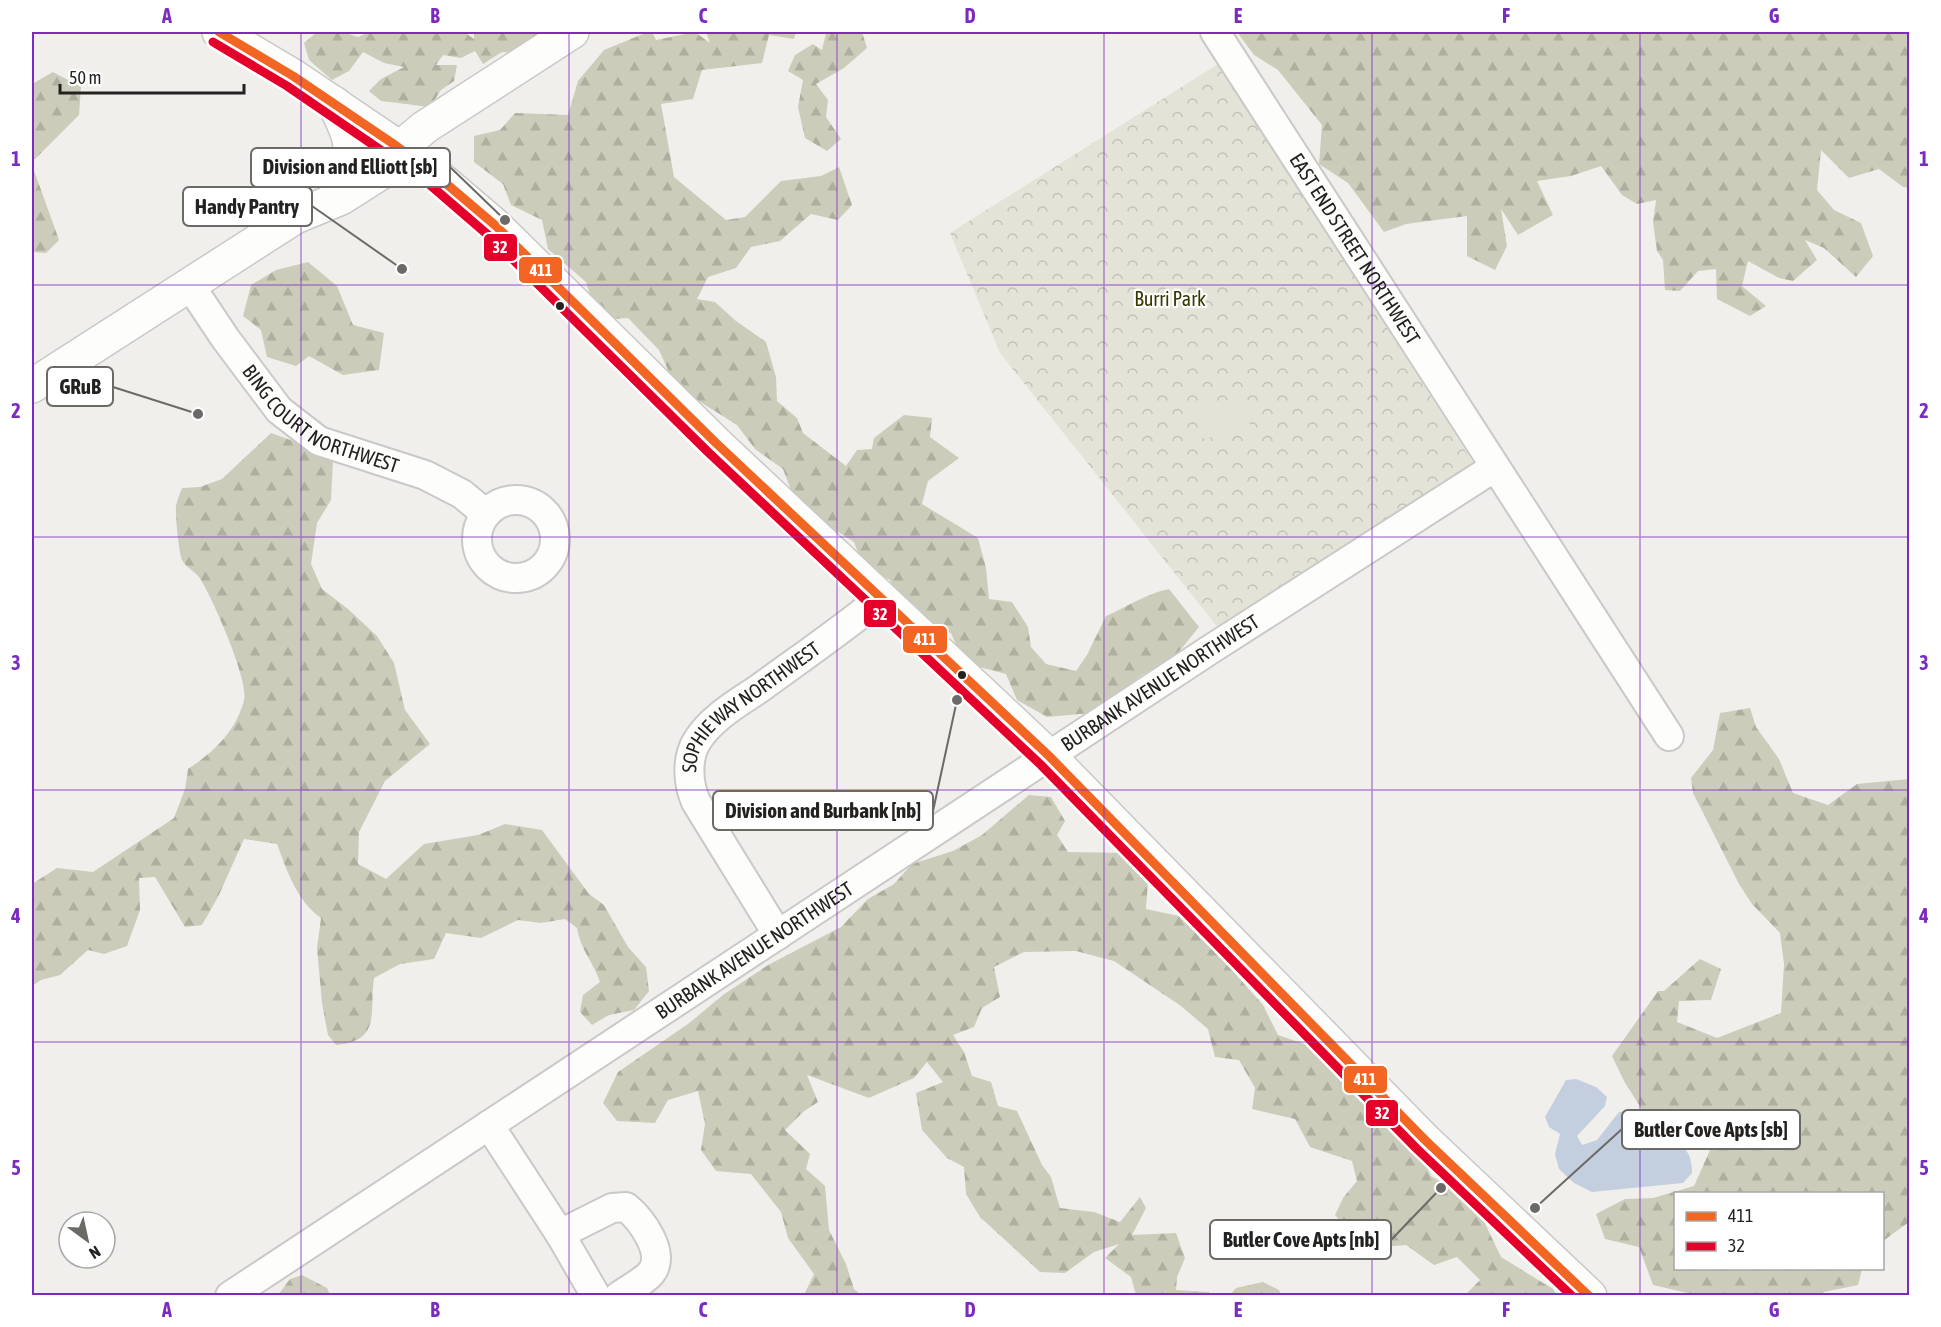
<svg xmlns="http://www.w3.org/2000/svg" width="1941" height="1327" font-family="'Asap Condensed',sans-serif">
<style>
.forest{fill:url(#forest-firs)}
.park{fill:url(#park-crowns)}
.garden{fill:#e3e3d7}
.water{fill:#c3cedf}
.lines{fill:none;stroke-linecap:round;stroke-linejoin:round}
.minor-casing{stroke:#cac9c7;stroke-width:32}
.tertiary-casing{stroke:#cac9c7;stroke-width:36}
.minor{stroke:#fdfdfc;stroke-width:28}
.tertiary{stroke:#fdfdfc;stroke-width:33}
.bus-1-casing{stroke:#fff;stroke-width:14}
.bus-2-casing{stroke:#fff;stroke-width:14}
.bus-1{stroke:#f26522;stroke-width:9}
.bus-2{stroke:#e4002b;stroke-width:9}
.grid{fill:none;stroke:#7b2cbf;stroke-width:1.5;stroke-opacity:0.55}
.bus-dot{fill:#232220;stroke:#fff;stroke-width:2}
.labels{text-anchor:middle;stroke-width:4.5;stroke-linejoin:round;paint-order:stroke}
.street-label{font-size:20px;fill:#232220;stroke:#fff}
.park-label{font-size:20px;fill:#373700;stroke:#fff}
.leader{fill:none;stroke:#6b6a67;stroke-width:2}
.callout-dot{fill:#6b6a67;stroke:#fff;stroke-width:2}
.callout{fill:#fff;stroke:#6b6a67;stroke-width:2}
.callout-label{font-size:21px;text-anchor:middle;font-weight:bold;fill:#232220}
.line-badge{stroke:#fff;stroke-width:2}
.badge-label{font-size:16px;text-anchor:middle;font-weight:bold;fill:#fff}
.neatline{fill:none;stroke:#7b2cbf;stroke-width:2}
.grid-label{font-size:20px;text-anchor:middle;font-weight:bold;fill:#7b2cbf}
</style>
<defs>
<pattern id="forest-firs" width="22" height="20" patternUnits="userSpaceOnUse" patternTransform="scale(1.5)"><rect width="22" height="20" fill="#ccccba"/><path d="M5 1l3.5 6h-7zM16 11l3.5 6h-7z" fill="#afafa0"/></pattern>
<pattern id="park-crowns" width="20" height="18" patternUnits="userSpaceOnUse" patternTransform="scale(1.5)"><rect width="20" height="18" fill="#e3e3d7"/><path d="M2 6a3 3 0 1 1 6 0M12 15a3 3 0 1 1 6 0" fill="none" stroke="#c2c2b8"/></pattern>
</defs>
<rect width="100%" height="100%" fill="#f1efec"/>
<g class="forest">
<polygon points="317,32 343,32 358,37 370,32 464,32 474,39 474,32 547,32 537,33 520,53 502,52 483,64 475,51 461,58 443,55 436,65 457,65 454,81 441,90 430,107 381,101 369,91 381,79 404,67 384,63 363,52 349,71 332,80 309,60 304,43"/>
<path d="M648,32H652L656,40L695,32L710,43L706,32H796L794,39L769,35L762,63L702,70L693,99L661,104L674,177L726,220L745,217L781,181L821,176L839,167L852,205L838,220L811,214L780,241L751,247L736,268L708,277L697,299L715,302L736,321L766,342L776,377L777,401L797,418L803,433L846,466L857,450L872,449L874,438L904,415L932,418L930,437L959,458L928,481L922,504L978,538L986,568L989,599L1012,602L1028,627L1031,647L1046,664L1076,671L1087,655L1106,616C1127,607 1147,593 1169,589L1199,627L1173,659L1142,675L1091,713L1047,717L1017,700L1006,674L964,663L951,633L908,619L890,580L863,566L854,542L797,506L783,469L755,449L737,425L675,386L659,350L628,318L598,320L586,282L548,249L542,220L511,205L503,184L474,162V136L500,130L515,113L568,115L578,81L604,50Z"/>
<polygon points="824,32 862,32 867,48 844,68 816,84 828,100 826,117 841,139 827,151 805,138 798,107 803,80 788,71 795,55 813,44 822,50 826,33"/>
<polygon points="1237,32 1909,32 1909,188 1903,187 1879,169 1849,178 1821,150 1817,190 1834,210 1861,223 1873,256 1856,277 1824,248 1805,240 1817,260 1793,281 1779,278 1748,261 1742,286 1766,306 1750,316 1717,299 1716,269 1698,271 1680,291 1665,290 1663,260 1657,251 1653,222 1656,200 1637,204 1622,195 1601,166 1571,176 1537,181 1553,215 1518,235 1501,209 1507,246 1495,270 1467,256 1467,216 1406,224 1384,232 1348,183 1319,164 1322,125 1278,70 1254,55"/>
<polygon points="53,72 81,87 79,115 32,162 32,84"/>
<polygon points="32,165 59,240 46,253 32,252"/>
<polygon points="308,262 337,286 353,325 384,333 379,370 343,375 309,356 296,366 267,357 261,330 243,316 251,285 276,270"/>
<path d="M271,433L313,448L333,460L331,500L317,523L311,564L322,589L348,609L377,636L394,663L405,710L430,744L385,781L359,832L358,864L386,879L424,844L478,835L505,824L542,830L589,894L604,905L628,947L646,967L649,991L634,1010L609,1015L592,1025L580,1012L583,995L600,982C593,961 581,951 577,928L565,919L541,923L518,920L481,938L446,933L434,959L400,964L374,978C369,1012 382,1041 336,1045L328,1035L322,1003L317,948L321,918C297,901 287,871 277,844L244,839L218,897L202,925L185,927L155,877L139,878L140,910L127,946L104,954L88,950L60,975L41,980L32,986V884L57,868L93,872L174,818L185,789L188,769C213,753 237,730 244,700C249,680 213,600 201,580C197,572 186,568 182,560C179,553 175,514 176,506C177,500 180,494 182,488L200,487L222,479Z"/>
<polygon points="1750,708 1756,727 1779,759 1793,793 1828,805 1857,784 1909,779 1909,1222 1883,1241 1882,1194 1676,1194 1676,1268 1862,1269 1858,1285 1824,1292 1818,1295 1696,1295 1653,1285 1639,1247 1605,1239 1596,1214 1625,1199 1653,1198 1694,1186 1715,1139 1710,1124 1673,1124 1646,1116 1624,1081 1612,1056 1658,991 1664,991 1700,959 1721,969 1711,1000 1679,1001 1677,1022 1717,1038 1781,1013 1784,964 1780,933 1752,904 1739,884 1693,793 1691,778 1713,750 1720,713"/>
<polygon points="1029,795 1051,797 1065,821 1057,835 1068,852 1129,853 1148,881 1146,909 1179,916 1205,940 1263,1005 1278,1035 1319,1049 1347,1089 1423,1159 1431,1176 1466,1196 1481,1215 1501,1257 1553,1289 1557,1295 1465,1295 1480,1280 1457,1257 1434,1265 1406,1245 1380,1247 1354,1237 1335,1215 1343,1198 1357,1181 1352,1161 1310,1147 1295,1119 1252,1109 1255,1088 1239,1060 1215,1057 1208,1029 1181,1006 1114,961 1076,951 1024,952 994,967 1000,997 982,1008 974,1027 953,1035 964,1052 972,1076 991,1082 998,1106 1017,1111 1042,1165 1051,1177 1060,1208 1094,1212 1120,1222 1140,1197 1146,1208 1132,1235 1176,1233 1185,1258 1177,1277 1176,1290 1209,1292 1210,1295 1136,1295 1131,1277 1105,1258 1119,1244 1094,1252 1065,1273 1040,1272 980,1217 966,1194 964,1167 947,1158 922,1130 916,1093 943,1082 927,1062 914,1078 869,1098 807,1075 818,1102 803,1112 785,1130 810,1154 806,1169 825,1186 829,1230 846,1264 854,1289 861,1295 804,1295 814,1274 788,1238 781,1212 751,1174 716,1171 701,1150 705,1124 698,1091 668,1100 655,1123 617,1121 603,1103 618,1072 688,1024 723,995 768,965 841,927 868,899 894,884 912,864 953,851 982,835"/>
<polygon points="302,1275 327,1288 330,1295 278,1295 290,1279"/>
<polygon points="1263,1282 1279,1290 1281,1295 1230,1295 1236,1288"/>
</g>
<polygon class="park" points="1218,64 1477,469 1219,629 1000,353 950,233"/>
<polygon class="garden" points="1246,397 1251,431 1200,439 1195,405"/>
<path class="water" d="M1576,1079L1596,1087L1607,1097L1605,1106L1577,1136L1582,1145L1597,1140L1619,1112L1630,1111C1636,1118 1642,1128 1650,1133C1672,1148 1692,1138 1692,1173L1683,1183L1592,1192L1574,1183L1559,1169L1555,1154L1560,1134L1549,1127L1545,1117L1566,1080Z"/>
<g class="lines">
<g class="minor-casing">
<g id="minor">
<path id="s1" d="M1215,32L1669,736"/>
<path id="s2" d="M189,284L225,338L279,410L319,441L425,475L462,494L486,514"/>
<circle cx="516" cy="539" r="39"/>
<path id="s3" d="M778,935L696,802C688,784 686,759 697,741C711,718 738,703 760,688C801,658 842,630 881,598"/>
<polyline points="489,1125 560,1234 596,1296"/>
<path d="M560,1234L612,1208L626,1207C641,1219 667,1254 651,1273C643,1282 629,1289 619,1296"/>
<path id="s4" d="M230,1296L1208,651L1495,467"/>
</g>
</g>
<g class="tertiary-casing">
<g id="tertiary">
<polyline points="219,32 293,76 392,143 436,175 496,226 716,443 1049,756 1425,1140 1590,1296"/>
<path d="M334,103C350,138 359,147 335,181"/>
<polyline points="32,386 295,217 341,198 385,170 400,148 425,127 572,32"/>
</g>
</g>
<use href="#minor" class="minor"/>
<use href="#tertiary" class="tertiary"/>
<g class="bus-1-casing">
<polyline id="bus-1" points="219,32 293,76 392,143 436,175 496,226 716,443 1049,756 1425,1140 1589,1296"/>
</g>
<g class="bus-2-casing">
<polyline id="bus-2" points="213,42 287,86 385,153 429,184 488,235 708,452 1041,765 1416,1148 1572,1296"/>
</g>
<use href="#bus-1" class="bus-1"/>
<use href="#bus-2" class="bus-2"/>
</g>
<path class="grid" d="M301,32V1296M569,32V1296M837,32V1296M1104,32V1296M1372,32V1296M1640,32V1296M32,285H1910M32,537H1910M32,790H1910M32,1042H1910"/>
<g class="bus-dot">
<circle cx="560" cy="306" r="5"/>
<circle cx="962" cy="675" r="5"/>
</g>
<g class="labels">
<g class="street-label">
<text dy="7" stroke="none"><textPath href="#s1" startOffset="258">EAST END STREET NORTHWEST</textPath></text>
<text dy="7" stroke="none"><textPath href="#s2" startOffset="195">BING COURT NORTHWEST</textPath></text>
<text dy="7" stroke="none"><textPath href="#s4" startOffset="1114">BURBANK AVENUE NORTHWEST</textPath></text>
<text dy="7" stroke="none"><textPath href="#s3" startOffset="280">SOPHIE WAY NORTHWEST</textPath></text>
<text dy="7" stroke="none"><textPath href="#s4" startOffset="628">BURBANK AVENUE NORTHWEST</textPath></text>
</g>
<g class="park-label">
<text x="1170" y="306">Burri Park</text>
</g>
</g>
<path class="leader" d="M505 220L450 167M402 269L312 206M198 414L113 387M957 700L933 811M1535 1208L1622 1129M1441 1188L1391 1240"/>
<g class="callout-dot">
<circle cx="505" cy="220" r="6"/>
<circle cx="402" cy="269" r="6"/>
<circle cx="198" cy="414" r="6"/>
<circle cx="957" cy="700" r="6"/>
<circle cx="1535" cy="1208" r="6"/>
<circle cx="1441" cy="1188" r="6"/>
</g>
<g class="callout">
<rect x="251" y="148" width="199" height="39" rx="6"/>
<rect x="183" y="187" width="129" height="39" rx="6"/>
<rect x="47" y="367" width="66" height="39" rx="6"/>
<rect x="713" y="791" width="220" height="39" rx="6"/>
<rect x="1622" y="1110" width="178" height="39" rx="6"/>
<rect x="1210" y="1220" width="181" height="39" rx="6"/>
</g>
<g class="callout-label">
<text x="350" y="174">Division and Elliott [sb]</text>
<text x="247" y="214">Handy Pantry</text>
<text x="80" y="394">GRuB</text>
<text x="823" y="818">Division and Burbank [nb]</text>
<text x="1711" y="1137">Butler Cove Apts [sb]</text>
<text x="1301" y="1247">Butler Cove Apts [nb]</text>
</g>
<g class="line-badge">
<rect x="483" y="233" width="35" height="29" rx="6" fill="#e4002b"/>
<rect x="518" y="256" width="45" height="28" rx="6" fill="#f26522"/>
<rect x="863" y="599" width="34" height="29" rx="6" fill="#e4002b"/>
<rect x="902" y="625" width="46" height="29" rx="6" fill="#f26522"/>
<rect x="1343" y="1065" width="45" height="29" rx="6" fill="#f26522"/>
<rect x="1365" y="1099" width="34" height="28" rx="6" fill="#e4002b"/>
</g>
<g class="badge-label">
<text x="500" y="253">32</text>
<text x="541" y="276">411</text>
<text x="880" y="620">32</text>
<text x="925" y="645">411</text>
<text x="1365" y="1085">411</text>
<text x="1382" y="1119">32</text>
</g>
<rect width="1941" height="1327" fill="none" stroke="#ffffff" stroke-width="66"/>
<rect x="1674" y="1192" width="210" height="78" fill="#ffffff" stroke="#a7a7a6" stroke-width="1.5"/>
<rect x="1686" y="1212" width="30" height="9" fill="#f26522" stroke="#a7a7a6" stroke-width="1.5"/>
<text x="1728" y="1222" font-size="18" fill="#232220">411</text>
<rect x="1686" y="1242" width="30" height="9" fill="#e4002b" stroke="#a7a7a6" stroke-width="1.5"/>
<text x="1728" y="1252" font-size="18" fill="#232220">32</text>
<g transform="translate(87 1240) rotate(147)"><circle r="28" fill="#ffffff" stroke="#a7a7a6" stroke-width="1.5"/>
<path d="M0-4.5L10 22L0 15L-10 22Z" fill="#6b6a67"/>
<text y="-9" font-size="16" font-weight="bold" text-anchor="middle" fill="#232220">N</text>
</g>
<path d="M60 84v9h184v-9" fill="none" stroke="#232220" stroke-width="3"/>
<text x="69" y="84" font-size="18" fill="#232220" stroke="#ffffff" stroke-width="4.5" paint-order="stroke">50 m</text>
<rect x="33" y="33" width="1875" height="1261" class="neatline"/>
<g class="grid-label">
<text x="167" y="23">A</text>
<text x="435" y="23">B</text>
<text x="703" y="23">C</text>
<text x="970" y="23">D</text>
<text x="1238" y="23">E</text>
<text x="1506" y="23">F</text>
<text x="1774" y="23">G</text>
<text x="16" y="166">1</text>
<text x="1924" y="166">1</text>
<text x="16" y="418">2</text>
<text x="1924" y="418">2</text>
<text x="16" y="670">3</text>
<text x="1924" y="670">3</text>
<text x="16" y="923">4</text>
<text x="1924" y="923">4</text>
<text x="16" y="1175">5</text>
<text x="1924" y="1175">5</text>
<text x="167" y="1317">A</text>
<text x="435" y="1317">B</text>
<text x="703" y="1317">C</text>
<text x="970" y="1317">D</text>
<text x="1238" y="1317">E</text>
<text x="1506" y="1317">F</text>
<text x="1774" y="1317">G</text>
</g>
</svg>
